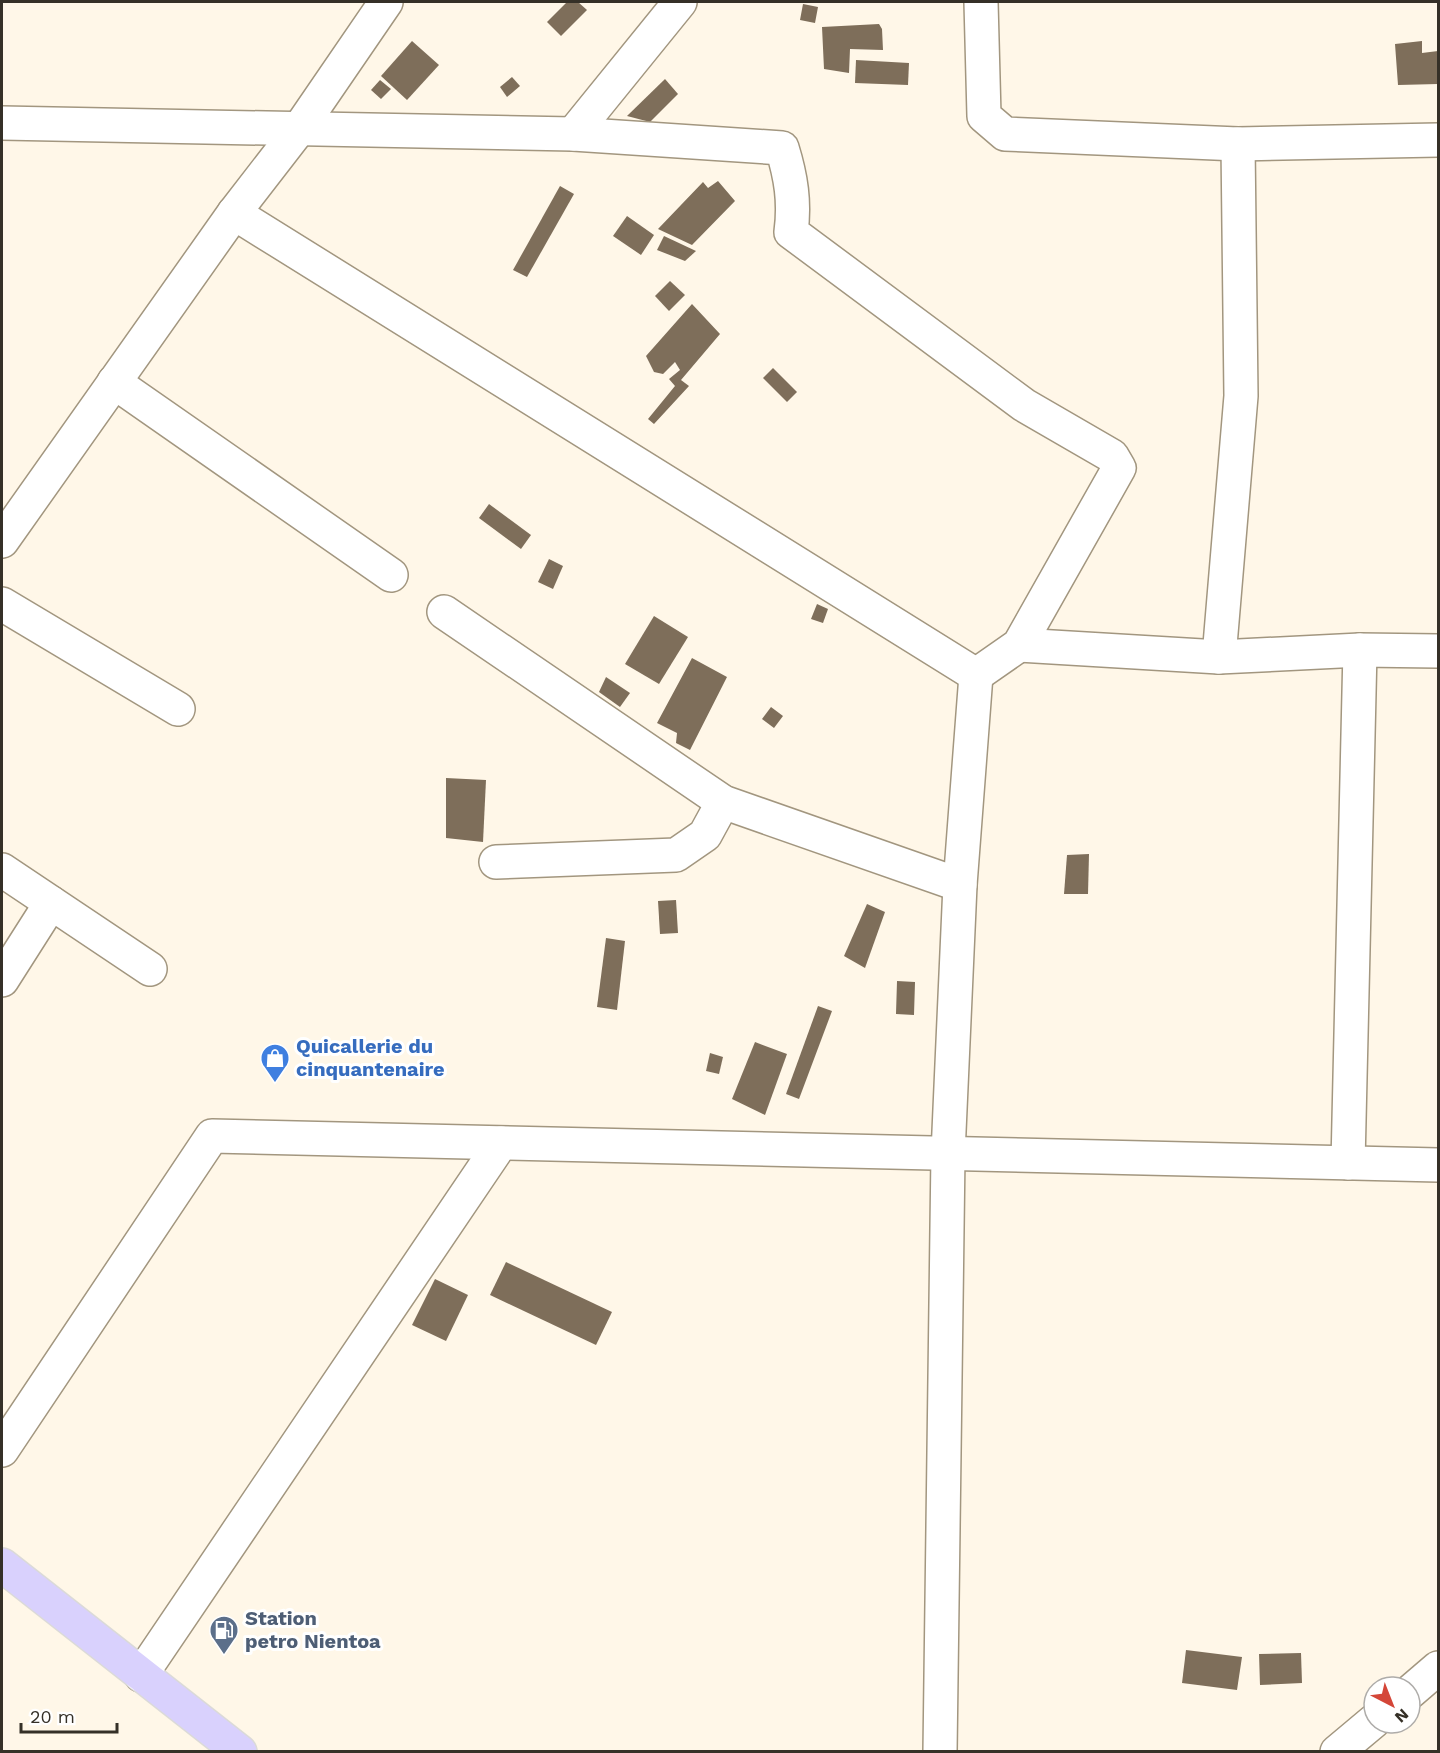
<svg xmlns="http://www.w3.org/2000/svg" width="1440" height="1753" font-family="'Work Sans',sans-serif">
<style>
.building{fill:#7e6e5a}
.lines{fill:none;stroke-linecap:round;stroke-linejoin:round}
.minor-casing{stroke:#a2967f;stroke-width:36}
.primary-casing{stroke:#dbdad8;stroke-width:36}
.minor{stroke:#fff;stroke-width:33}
.primary{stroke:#d9d1fd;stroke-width:33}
.labels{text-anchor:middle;stroke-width:6;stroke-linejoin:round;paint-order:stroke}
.shop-label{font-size:20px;font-weight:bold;fill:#366cbe;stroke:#fff;text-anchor:start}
.service-label{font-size:20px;font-weight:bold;fill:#4e5e75;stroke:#fff;text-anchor:start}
</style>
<rect width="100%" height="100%" fill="#fff7e8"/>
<g class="building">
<polygon points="567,2 578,2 587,10 561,36 547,22"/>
<polygon points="803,4 818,7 815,23 800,20"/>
<polygon points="879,24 882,29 883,50 850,49 849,73 824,69 822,27"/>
<polygon points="412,41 439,65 407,100 381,76"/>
<polygon points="1422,41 1422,53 1438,51 1438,84 1398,85 1395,44"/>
<polygon points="856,60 909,63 908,85 855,83"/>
<polygon points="512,77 520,86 507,97 500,87"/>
<polygon points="665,79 678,94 650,122 627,116"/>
<polygon points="380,80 391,89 381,99 371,90"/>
<polygon points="718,181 735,201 692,245 658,229 703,182 708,188"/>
<polygon points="560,186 574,194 527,277 513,270"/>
<polygon points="627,216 654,235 641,255 613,236"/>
<polygon points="664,236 696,251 685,261 657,250"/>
<polygon points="670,281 685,295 669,311 655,296"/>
<polygon points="692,304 720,334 681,380 689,386 654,424 648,419 675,386 669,379 680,370 675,362 663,374 654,372 646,356"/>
<polygon points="773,368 797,392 787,402 763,378"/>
<polygon points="489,504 531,535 521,549 479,518"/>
<polygon points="549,559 563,566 553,589 538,582"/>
<polygon points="817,604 828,609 823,623 811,619"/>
<polygon points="654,616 688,637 659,684 625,664"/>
<polygon points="692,658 727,677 690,750 676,743 677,733 657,723"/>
<polygon points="606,677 630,693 620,707 599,692"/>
<polygon points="771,707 783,716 774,728 762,719"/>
<polygon points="446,778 486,780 483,842 446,838"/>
<polygon points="1089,854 1088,894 1064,894 1067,855"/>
<polygon points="676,900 678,933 660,934 658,901"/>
<polygon points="867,904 885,912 865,968 844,956"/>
<polygon points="606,938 625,941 617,1010 597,1007"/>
<polygon points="897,981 915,982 914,1015 896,1014"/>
<polygon points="818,1006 832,1011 799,1099 786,1094"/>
<polygon points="755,1042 787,1054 765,1115 732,1099"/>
<polygon points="710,1053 723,1057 719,1074 706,1071"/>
<polygon points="506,1262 612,1312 596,1345 490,1295"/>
<polygon points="435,1279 468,1295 446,1341 412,1325"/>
<polygon points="1186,1650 1242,1657 1237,1690 1182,1683"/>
<polygon points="1301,1653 1302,1683 1260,1685 1259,1654"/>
</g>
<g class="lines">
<g class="minor-casing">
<g id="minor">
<polyline points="981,2 984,116 1005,134 1238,144 1438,140"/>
<path d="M2,123L573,134L782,148C791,177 795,202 791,232L1024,405L1112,456L1119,468L1019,645L976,675"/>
<polyline points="573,134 680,2"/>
<polyline points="234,213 976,675"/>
<polyline points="114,382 391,575"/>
<polyline points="2,541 234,213 299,129 386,2"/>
<polyline points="2,604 178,709"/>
<polyline points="444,612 723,802 960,885"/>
<polyline points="1019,645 1219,657 1360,650 1438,651"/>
<polyline points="1219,657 1241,396 1238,144"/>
<polyline points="496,862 676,855 705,835 723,802"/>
<polyline points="2,870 150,969"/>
<polyline points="2,980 51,903"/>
<polyline points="1348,1163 1360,650"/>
<polyline points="2,1450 212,1136 1438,1165"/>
<polyline points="141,1675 501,1143"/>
<polyline points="1410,1692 1438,1668"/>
<polyline points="940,1752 948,1154 960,885 976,675"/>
<polyline points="1337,1752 1374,1721"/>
</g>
</g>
<g class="primary-casing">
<polyline id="primary" points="2,1565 240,1752"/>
</g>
<use href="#minor" class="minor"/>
<use href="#primary" class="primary"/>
</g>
<defs>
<g id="shop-pin" transform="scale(1.5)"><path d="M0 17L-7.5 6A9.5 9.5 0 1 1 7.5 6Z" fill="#3f7fe0" stroke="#fff"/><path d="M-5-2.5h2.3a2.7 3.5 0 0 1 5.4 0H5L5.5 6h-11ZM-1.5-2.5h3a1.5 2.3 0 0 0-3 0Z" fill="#fff"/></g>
<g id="fuel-pin" transform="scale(1.5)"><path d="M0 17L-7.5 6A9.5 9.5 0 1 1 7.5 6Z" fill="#5c6f8a" stroke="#fff"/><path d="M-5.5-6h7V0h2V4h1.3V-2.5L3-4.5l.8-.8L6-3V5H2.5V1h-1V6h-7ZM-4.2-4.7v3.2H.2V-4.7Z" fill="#fff"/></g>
</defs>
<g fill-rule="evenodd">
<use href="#shop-pin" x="275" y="1058"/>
<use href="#fuel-pin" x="224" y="1630"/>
</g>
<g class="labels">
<g class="shop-label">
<text x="296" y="1053">Quicallerie du<tspan x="296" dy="23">cinquantenaire</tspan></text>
</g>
<g class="service-label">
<text x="245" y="1625">Station<tspan x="245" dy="23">petro Nientoa</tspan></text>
</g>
</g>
<rect width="1440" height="1753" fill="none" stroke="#353027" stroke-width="6"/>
<g transform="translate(1392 1705) rotate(138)"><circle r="28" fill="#ffffff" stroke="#aeaca9" stroke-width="1.5"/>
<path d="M0-4.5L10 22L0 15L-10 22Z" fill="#d44638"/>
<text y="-9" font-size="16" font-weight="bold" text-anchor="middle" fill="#353027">N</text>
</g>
<path d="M21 1723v9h96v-9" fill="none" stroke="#353027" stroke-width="3"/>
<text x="30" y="1723" font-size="18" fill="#353027" stroke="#ffffff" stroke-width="4.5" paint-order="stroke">20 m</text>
</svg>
